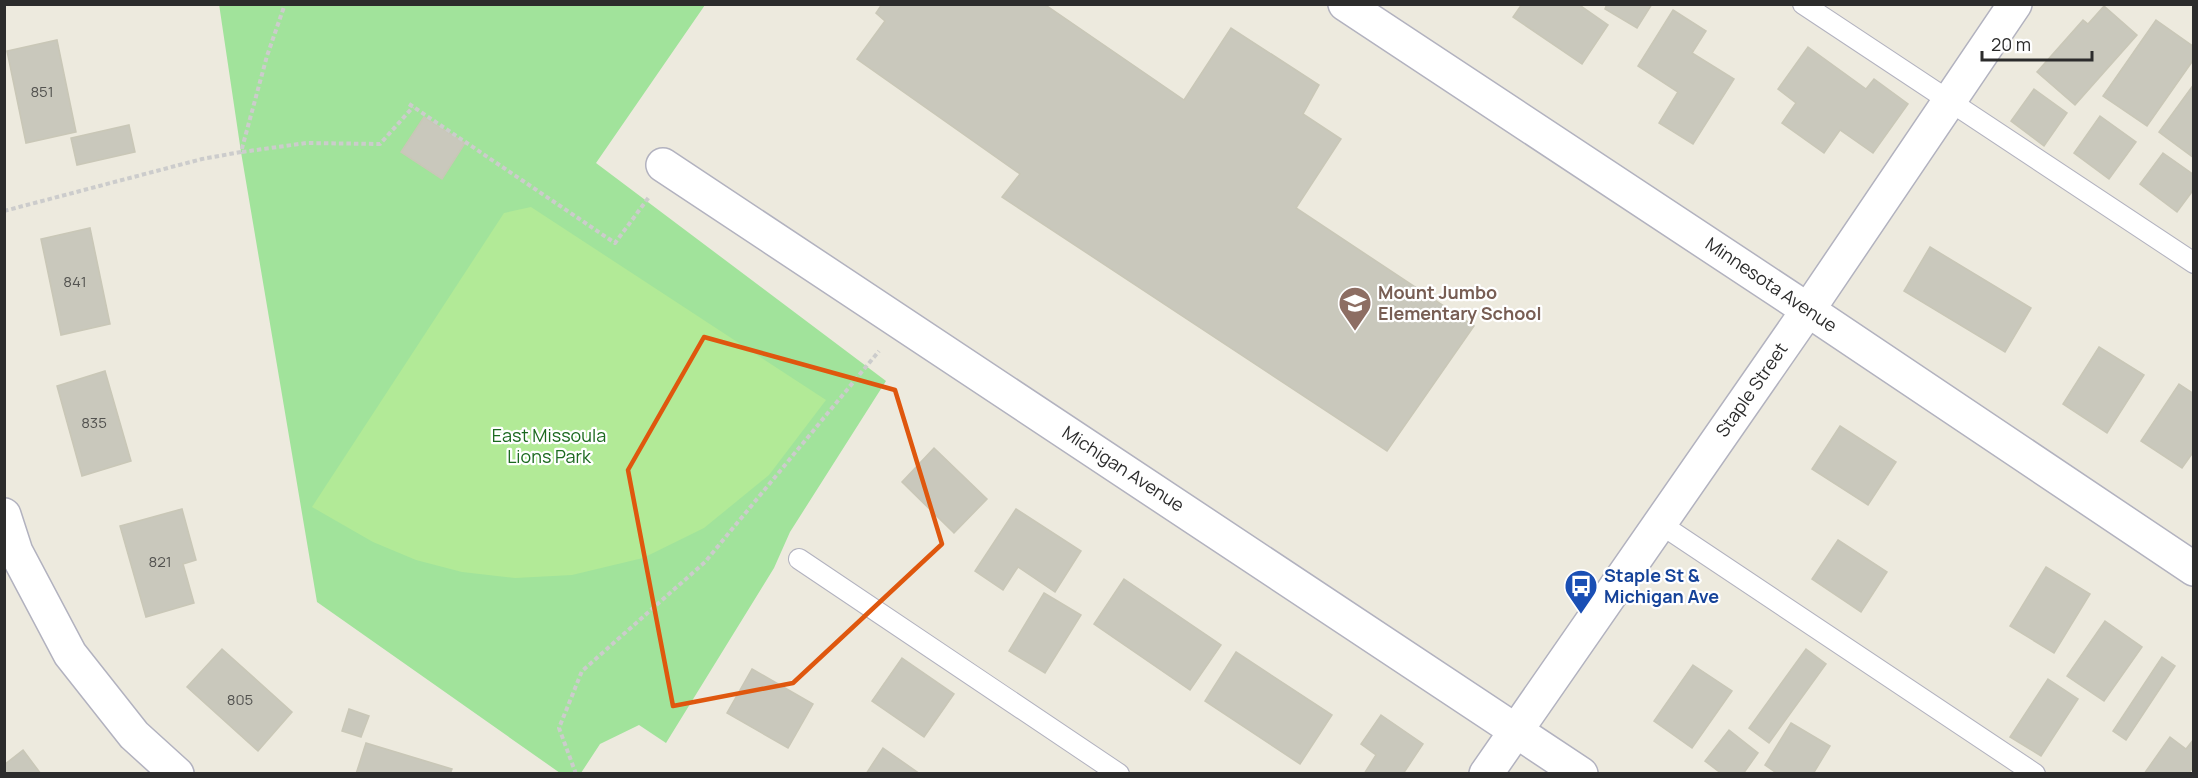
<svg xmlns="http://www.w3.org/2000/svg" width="2198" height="778" font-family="Manrope,sans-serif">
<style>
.green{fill:#a1e39b}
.pitch{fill:#b2ea97}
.building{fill:#c9c8bc;stroke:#c9c7b7;stroke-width:1.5}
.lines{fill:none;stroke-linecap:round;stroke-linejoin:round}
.service-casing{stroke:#b2b2bf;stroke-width:22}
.minor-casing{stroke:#b2b2bf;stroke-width:36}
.path{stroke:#ccc;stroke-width:4;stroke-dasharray:4.5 3;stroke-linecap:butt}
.service{stroke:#fff;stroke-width:20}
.minor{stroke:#fff;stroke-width:33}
.marked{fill:none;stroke:#df570e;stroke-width:4.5;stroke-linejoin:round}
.labels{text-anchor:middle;stroke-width:4.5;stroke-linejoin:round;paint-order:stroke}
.number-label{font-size:15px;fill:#535350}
.street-label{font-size:18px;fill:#2c2c2c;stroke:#fff}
.education-label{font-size:18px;font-weight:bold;fill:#785e54;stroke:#fff;text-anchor:start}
.park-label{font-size:18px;fill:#1b691f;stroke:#fff}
.transit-label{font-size:18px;font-weight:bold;fill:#164399;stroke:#fff;text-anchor:start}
</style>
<rect width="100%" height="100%" fill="#edeade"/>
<polygon class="green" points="219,4 705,5 596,163 886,381 790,532 774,568 666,743 639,725 600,744 581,773 560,773 317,602 241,152"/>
<polygon class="pitch" points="531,207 826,400 769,475 704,528 643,558 572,575 515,578 462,572 416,560 373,542 312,507 504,213"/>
<g class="building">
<polygon points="882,4 1044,4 1184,100 1231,28 1319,85 1303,114 1341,139 1296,208 1474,326 1387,451 1002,197 1020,174 857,59 885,21 876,13"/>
<polygon points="1522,4 1578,4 1608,25 1582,64 1513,17"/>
<polygon points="1607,4 1652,4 1637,28 1605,9"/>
<polygon points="2104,6 2137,35 2075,105 2037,72 2083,20 2088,24"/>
<polygon points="1673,10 1706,31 1692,53 1734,79 1693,144 1659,123 1678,92 1638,66"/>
<polygon points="2156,20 2194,47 2194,59 2147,126 2103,96"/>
<polygon points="57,40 76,132 26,143 7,51"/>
<polygon points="1808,47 1866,89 1874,79 1908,104 1873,153 1840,130 1824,153 1782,123 1796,103 1778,89"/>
<polygon points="2194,84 2194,158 2159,132"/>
<polygon points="2034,89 2067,113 2044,146 2011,121"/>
<polygon points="2100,116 2136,142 2109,179 2074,153"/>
<polygon points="424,117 465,143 442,179 401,152"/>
<polygon points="129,125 135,152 77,165 71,138"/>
<polygon points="2163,153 2194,175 2194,189 2177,212 2140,184"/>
<polygon points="90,228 110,324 61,335 41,239"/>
<polygon points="1930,247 2031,308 2005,352 1904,291"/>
<polygon points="2099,347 2144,375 2107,433 2063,404"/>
<polygon points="105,371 131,461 82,476 57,386"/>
<polygon points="2179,384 2194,394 2194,451 2182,468 2141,441"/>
<polygon points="1840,426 1896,462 1868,505 1812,469"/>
<polygon points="934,448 987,499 954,533 902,482"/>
<polygon points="182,509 196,560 183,564 194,603 146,617 120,526"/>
<polygon points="1016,509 1081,551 1055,592 1018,567 1003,590 975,571"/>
<polygon points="1838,540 1887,572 1861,612 1812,579"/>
<polygon points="2046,567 2090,594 2054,653 2010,626"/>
<polygon points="1124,579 1221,645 1190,690 1094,624"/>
<polygon points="1044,593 1081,615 1045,673 1009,651"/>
<polygon points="2105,621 2142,647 2104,701 2067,676"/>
<polygon points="222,649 292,712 258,751 187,687"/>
<polygon points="1806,649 1826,664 1769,743 1749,728"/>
<polygon points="1236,652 1332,715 1300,764 1205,701"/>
<polygon points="2162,657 2175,666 2126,740 2113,731"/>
<polygon points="902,658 954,694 924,737 872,701"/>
<polygon points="1693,665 1732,691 1692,748 1654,721"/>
<polygon points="752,669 813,704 788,748 727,713"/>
<polygon points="2048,679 2078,699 2041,756 2010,737"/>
<polygon points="349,709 369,716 361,737 342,731"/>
<polygon points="1381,715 1423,744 1403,774 1364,774 1376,755 1361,744"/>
<polygon points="1791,723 1830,746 1813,774 1778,774 1765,765"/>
<polygon points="1729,730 1758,753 1743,774 1722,774 1705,761"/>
<polygon points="2170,737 2186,749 2194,739 2194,766 2188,774 2144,774"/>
<polygon points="366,743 452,769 450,774 356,774"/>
<polygon points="883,748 920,774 866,774"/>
<polygon points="23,750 41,774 4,774 4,765"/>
</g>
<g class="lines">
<g class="service-casing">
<g id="service">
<polyline points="1803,4 2194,263"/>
<polyline points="1659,523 2035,774"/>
<polyline points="799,559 1119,774"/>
</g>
</g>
<g class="minor-casing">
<g id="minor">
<polyline points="1345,4 1808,310 2194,569"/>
<polyline points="663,165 1581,774"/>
<polyline points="4,515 16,552 70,654 134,735 177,774"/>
<polyline points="1486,774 1808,310 2015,4"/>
</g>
</g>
<g class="path">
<polyline points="409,104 615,243 649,197"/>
<polyline points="242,152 306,143 380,144 413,107"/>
<polyline points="4,211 202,159 241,152 267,56 285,4"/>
<polyline points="576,774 559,728 582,671 705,562 879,351"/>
</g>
<use href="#service" class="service"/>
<use href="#minor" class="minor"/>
</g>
<path class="marked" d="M704,337L895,390L942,544L793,683L673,706L628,470Z"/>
<defs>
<g id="school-pin" transform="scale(1.725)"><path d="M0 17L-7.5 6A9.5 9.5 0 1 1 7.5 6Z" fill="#8d6e63" stroke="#fff"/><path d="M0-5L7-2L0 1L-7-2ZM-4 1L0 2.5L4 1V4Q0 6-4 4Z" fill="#fff"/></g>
<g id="bus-pin" transform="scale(1.725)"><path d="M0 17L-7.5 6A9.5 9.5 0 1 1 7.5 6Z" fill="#1a4fb4" stroke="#fff"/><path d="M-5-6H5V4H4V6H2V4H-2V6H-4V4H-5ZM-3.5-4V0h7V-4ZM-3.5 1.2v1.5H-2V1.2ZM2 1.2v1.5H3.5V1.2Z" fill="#fff"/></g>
</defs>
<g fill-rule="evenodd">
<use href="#school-pin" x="1355" y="303"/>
<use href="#bus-pin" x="1581" y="586"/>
</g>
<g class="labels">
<g class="number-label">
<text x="42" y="97">851</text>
<text x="75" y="287">841</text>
<text x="94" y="428">835</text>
<text x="160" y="567">821</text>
<text x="240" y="705">805</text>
</g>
<g class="street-label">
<text transform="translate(1771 285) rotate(34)" y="6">Minnesota Avenue</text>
<text transform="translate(1752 390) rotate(-55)" y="6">Staple Street</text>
<text transform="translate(1123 469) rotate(33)" y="6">Michigan Avenue</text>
</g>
<g class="education-label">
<text x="1378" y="299">Mount Jumbo<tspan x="1378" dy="21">Elementary School</tspan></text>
</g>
<g class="park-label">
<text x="549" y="442">East Missoula<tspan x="549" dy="21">Lions Park</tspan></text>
</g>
<g class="transit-label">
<text x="1604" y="582">Staple St &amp;<tspan x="1604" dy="21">Michigan Ave</tspan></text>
</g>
</g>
<rect width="2198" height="778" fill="none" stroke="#2c2c2c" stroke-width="12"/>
<path d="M1982 51v9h110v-9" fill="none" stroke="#2c2c2c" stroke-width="3"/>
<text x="1991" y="51" font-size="18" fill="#2c2c2c" stroke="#ffffff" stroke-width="4.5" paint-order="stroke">20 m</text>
</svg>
